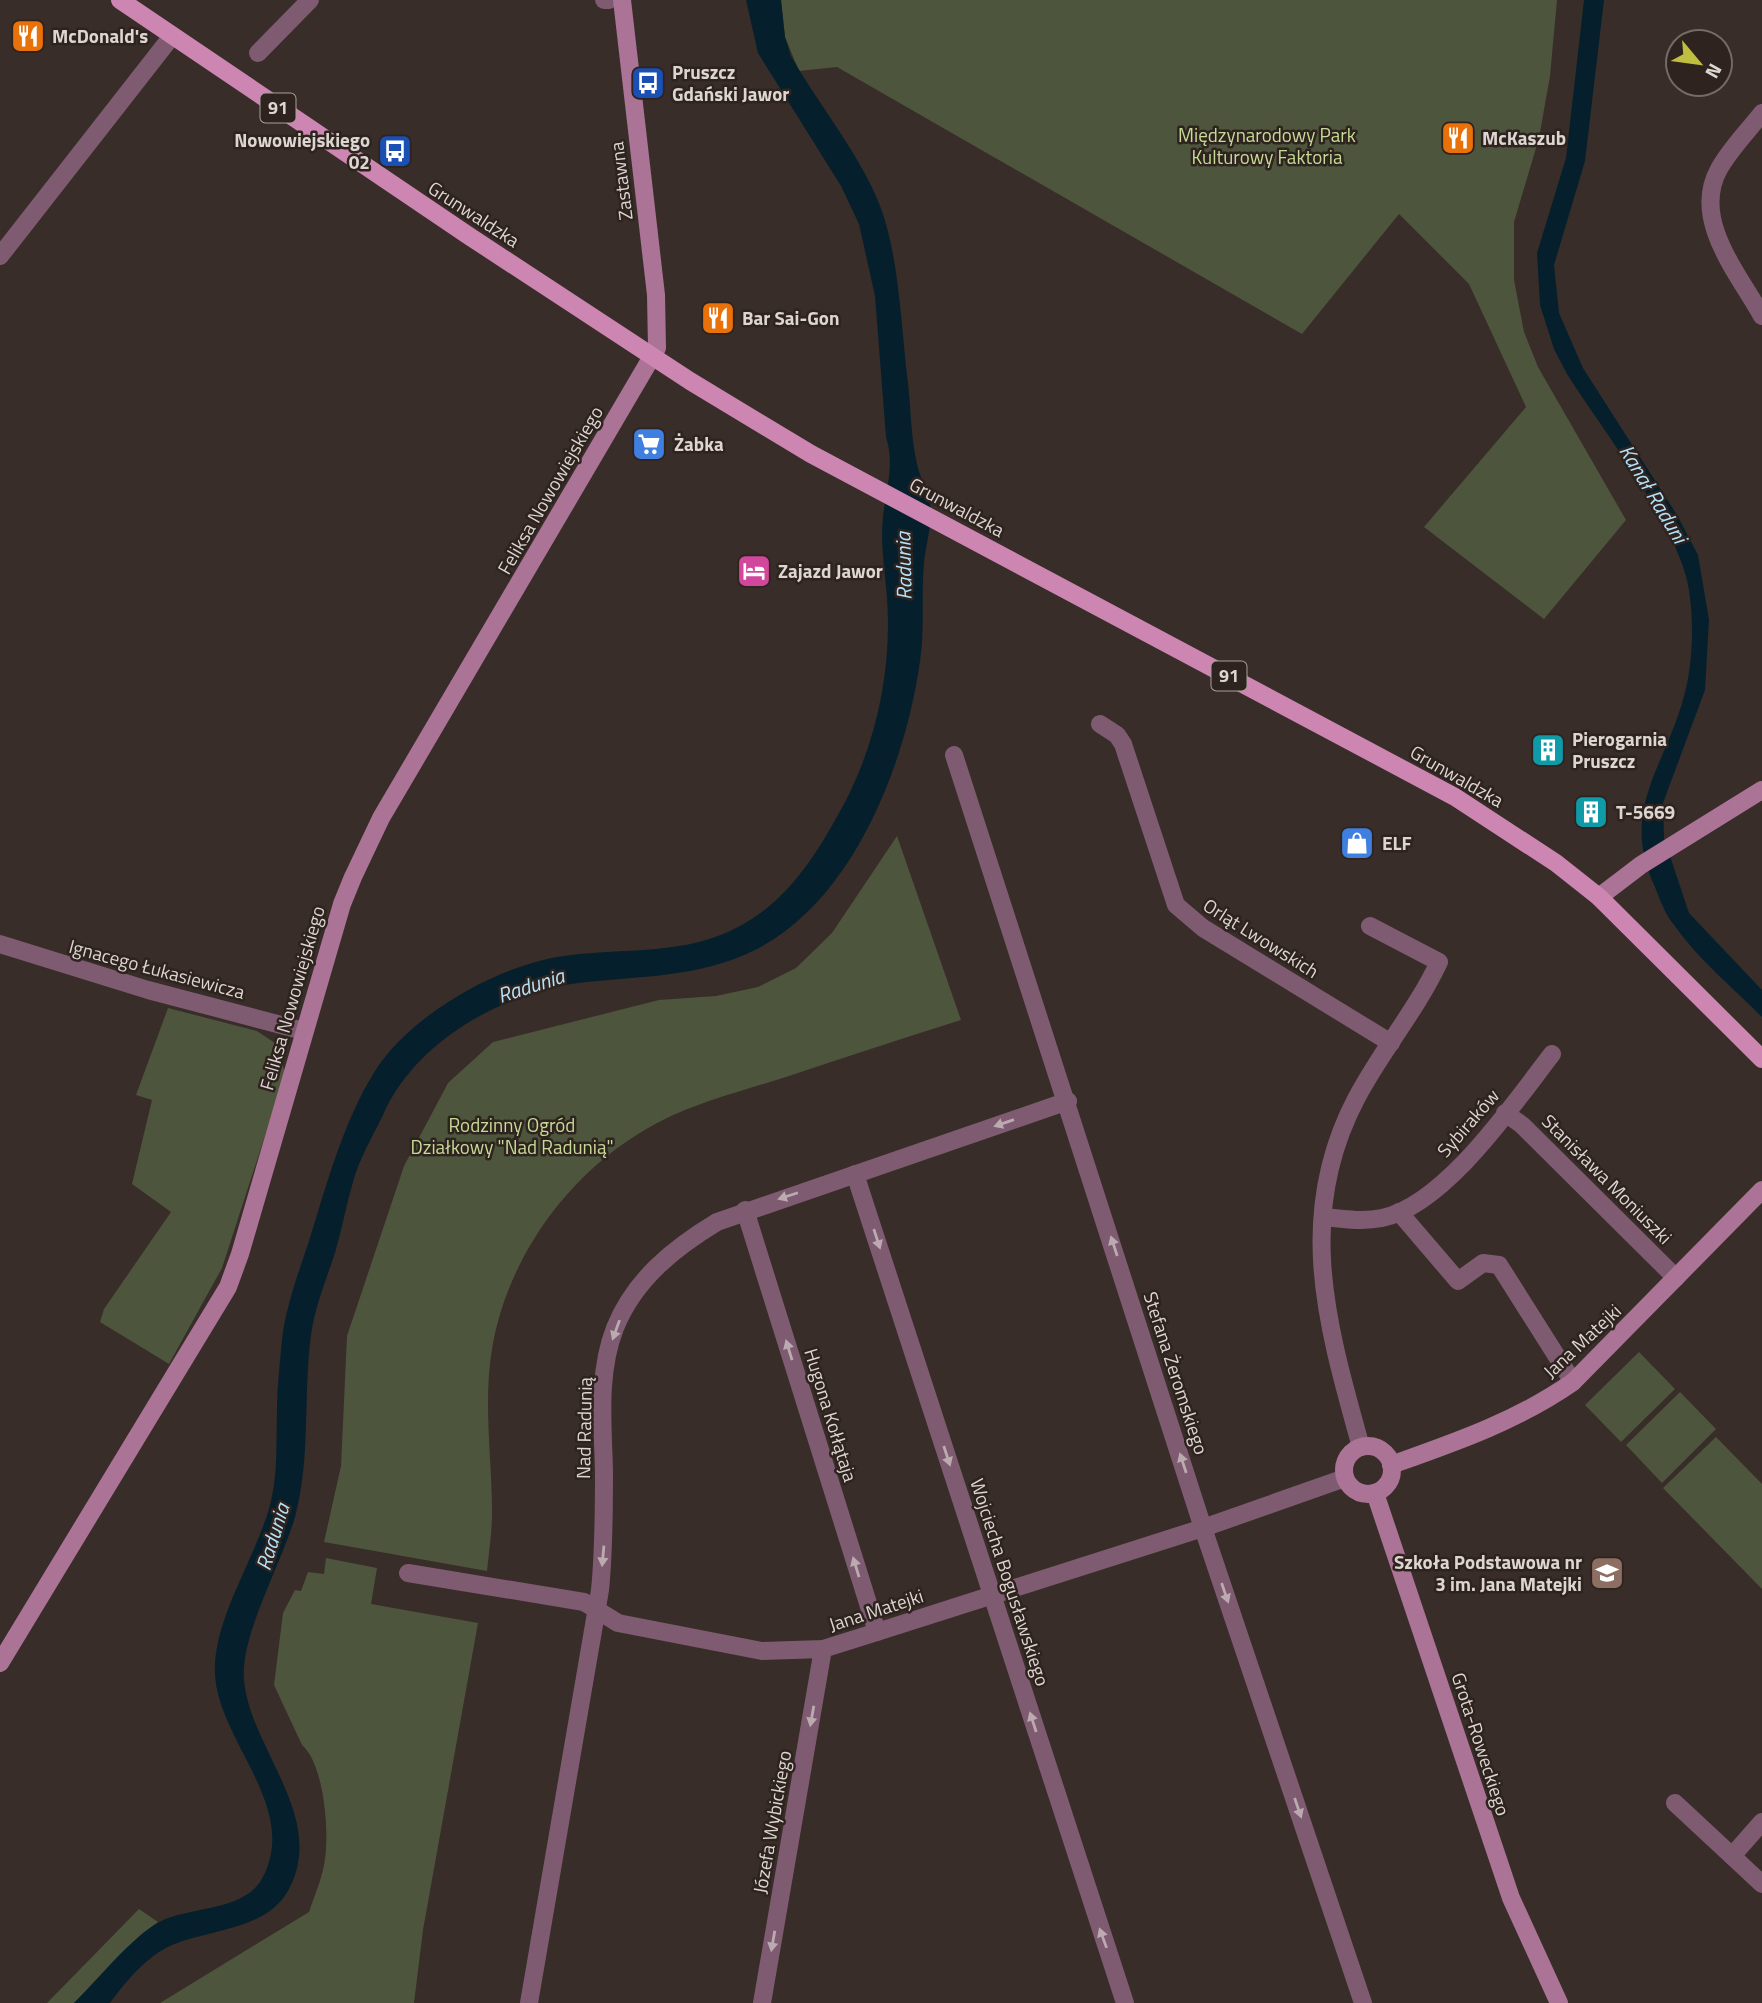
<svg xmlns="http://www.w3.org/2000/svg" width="1762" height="2003" font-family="'Titillium Web',sans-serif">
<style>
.green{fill:#4d553d}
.water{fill:#05202c}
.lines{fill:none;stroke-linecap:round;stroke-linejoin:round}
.street{stroke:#7f5b71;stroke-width:18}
.secondary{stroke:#ab7396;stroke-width:18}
.primary{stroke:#cd85b2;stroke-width:18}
.oneway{fill:#bbaaaf}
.labels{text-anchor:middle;stroke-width:5;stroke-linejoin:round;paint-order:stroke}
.shield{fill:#2e231e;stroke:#a8a09b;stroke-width:2}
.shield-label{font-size:18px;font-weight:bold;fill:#dcd5d1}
.poi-label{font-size:19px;font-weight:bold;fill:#dcd5d1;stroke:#2e231e;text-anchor:start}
.park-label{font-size:19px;fill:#c6db95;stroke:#2e231e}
.street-label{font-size:19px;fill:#dcd5d1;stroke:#2e231e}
.water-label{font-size:21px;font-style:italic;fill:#b4e2f9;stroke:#2e231e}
</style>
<rect width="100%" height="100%" fill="#382d28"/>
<g class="green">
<polygon points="781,0 1557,0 1550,76 1539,138 1514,222 1514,280 1524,332 1538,367 1626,520 1544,619 1424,527 1526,407 1469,284 1399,214 1302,334 837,67 799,71 785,37"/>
<path d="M897,836L961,1020C903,1038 846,1057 789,1076C746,1090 700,1101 659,1122C574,1166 508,1253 492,1349C483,1403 492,1458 492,1513C492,1532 489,1552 487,1571L324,1542L341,1466L347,1336L404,1166L448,1083L493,1042L659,1000L716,996L758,987L796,968L832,933Z"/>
<polygon points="168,1008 257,1031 278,1045 285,1074 222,1268 169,1364 100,1322 104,1309 171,1212 132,1184 152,1100 136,1095"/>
<polygon points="1639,1352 1675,1389 1621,1442 1585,1405"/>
<polygon points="1680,1392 1716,1429 1662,1483 1626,1445"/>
<polygon points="1716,1437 1762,1484 1762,1589 1663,1488"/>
<path d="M326,1558L377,1568L371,1604L478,1623L423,1930L414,2003H160L309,1912C314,1897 321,1881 324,1865C330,1837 325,1765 302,1745L274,1685L283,1613L295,1590L301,1591L308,1572L324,1574Z"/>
<polygon points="139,1909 158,1922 74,2003 47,2003"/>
</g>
<g class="water">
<path d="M746,0H781L785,37L791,56C818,104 866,162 883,214C900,267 901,328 908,383C911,411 911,441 918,468C921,480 929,491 930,502C933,523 926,543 924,563C921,596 925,628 920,661C906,763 854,899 757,949C701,978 638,976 578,983C501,993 414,1043 383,1115C373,1136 359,1159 353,1182C346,1205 342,1229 335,1253C326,1280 315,1307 311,1335C303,1396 311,1458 295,1517C282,1563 240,1635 244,1680C250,1749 327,1817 289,1889C268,1930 210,1929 172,1945C147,1956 126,1981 110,2003H74C97,1980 128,1942 154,1925C184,1905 244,1914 263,1877C299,1807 219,1742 215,1675C212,1618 258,1556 271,1501C278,1471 276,1442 277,1410C277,1387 280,1363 282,1339C286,1306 298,1274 309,1241C327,1184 343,1122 375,1071C412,1013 503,962 571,955C629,948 688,955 740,926C790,899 818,852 844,804C877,741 892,669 887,598C885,571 880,543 883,517C886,489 895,464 886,437L875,296L859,224L841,186L758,53Z"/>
<path d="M1584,0H1604L1585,161L1554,265L1559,313L1583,368L1677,515L1698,555L1709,620L1705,690L1663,803L1664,838L1689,913L1762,990V1017C1733,988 1698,959 1674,925C1665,914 1660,900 1655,887C1619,809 1665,768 1684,696C1693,664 1694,623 1689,590C1680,529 1602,429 1567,374L1554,349L1540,305L1537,253L1566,158Z"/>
</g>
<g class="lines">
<g class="street">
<polyline points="604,0 609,0"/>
<polyline points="258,53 310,0"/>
<path d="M1762,113C1748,131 1730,149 1719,169C1691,219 1738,273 1762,316"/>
<polyline points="0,256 172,36"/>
<polyline points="1100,724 1117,735 1123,744 1176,905 1203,928 1391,1043"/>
<polyline points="954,755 1203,1528 1363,2003"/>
<polyline points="0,944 148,990 304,1031"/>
<polyline points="1505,1113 1522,1125 1676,1278"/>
<polyline points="855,1174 1125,2003"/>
<polyline points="745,1210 877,1632"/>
<polyline points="1399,1212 1458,1281 1483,1263 1499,1265 1573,1382"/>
<path d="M1323,1217C1343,1219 1363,1222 1382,1218C1445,1205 1514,1103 1552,1054"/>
<path d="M1361,1447C1328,1328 1294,1217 1356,1099C1381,1051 1416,1011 1439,962L1370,926"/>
<polyline points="408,1573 584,1602 618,1623 762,1651 823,1649 877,1632 1203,1528 1345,1478"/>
<polyline points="1675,1803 1732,1856"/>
<polyline points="1762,1822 1732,1856 1762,1884"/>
<path d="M529,2003L600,1590C604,1551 604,1512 604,1472C603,1425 597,1374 615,1328C634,1280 674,1248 717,1222L1068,1101"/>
<polyline points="762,2003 823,1649"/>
</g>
<g class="secondary">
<polyline points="1599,897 1641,865 1762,790"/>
<circle cx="1368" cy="1470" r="24"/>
<path d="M1391,1465C1456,1442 1517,1421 1573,1382L1762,1190"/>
<polyline points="1375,1493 1511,1898 1559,2003"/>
<polyline points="0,1663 228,1287 240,1254 342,904 353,877 381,818 657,348 656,295 622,0"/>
</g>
<polyline class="primary" points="120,0 469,236 690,381 811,454 1455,797 1556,863 1599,897 1762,1059"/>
</g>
<defs><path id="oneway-solid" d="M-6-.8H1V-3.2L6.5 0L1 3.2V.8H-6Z" transform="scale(1.75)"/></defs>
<g class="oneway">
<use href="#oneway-solid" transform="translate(1004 1123) rotate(161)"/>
<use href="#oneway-solid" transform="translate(788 1196) rotate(162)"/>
<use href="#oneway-solid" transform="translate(877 1239) rotate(72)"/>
<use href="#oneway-solid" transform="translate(1114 1246) rotate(-108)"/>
<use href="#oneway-solid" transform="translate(616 1330) rotate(110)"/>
<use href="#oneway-solid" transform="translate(789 1350) rotate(-107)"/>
<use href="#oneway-solid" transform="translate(947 1456) rotate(72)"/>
<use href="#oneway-solid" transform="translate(1183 1463) rotate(-108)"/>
<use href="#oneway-solid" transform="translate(603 1556) rotate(95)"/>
<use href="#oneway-solid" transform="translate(856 1567) rotate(-107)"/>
<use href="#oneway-solid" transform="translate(1225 1593) rotate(71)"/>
<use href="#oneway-solid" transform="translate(812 1716) rotate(100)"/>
<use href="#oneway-solid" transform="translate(1033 1722) rotate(-108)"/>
<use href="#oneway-solid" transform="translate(1298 1808) rotate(71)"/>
<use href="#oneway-solid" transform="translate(1103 1938) rotate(-110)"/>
<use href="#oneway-solid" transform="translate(773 1941) rotate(100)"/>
</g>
<defs>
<g id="restaurant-square" transform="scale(1.75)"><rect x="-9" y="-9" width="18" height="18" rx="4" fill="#e8710a" stroke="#2e231e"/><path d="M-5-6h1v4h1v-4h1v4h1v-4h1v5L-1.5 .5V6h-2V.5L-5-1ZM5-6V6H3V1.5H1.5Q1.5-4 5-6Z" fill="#fff"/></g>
<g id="bus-square" transform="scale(1.75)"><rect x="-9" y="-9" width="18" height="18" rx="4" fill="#1a4fb4" stroke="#2e231e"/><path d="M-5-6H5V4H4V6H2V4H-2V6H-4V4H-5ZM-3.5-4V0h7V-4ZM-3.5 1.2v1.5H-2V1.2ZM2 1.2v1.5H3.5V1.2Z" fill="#fff"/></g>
<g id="supermarket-square" transform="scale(1.75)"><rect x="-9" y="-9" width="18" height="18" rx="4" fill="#3f7fe0" stroke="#2e231e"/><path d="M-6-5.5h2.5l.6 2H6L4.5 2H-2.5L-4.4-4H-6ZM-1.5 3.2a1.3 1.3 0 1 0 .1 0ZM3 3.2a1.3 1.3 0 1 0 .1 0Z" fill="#fff"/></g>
<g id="hotel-square" transform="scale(1.75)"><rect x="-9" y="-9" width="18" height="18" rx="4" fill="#d1479c" stroke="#2e231e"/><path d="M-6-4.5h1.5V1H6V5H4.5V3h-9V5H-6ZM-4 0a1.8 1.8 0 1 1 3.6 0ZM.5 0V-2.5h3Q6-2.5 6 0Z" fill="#fff"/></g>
<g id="building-square" transform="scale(1.75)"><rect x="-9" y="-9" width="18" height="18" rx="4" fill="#0f9aa8" stroke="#2e231e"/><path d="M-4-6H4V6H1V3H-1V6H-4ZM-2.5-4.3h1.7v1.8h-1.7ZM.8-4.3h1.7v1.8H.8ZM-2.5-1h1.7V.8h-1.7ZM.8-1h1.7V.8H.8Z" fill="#fff"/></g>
<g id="shop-square" transform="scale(1.75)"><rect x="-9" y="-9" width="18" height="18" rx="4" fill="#3f7fe0" stroke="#2e231e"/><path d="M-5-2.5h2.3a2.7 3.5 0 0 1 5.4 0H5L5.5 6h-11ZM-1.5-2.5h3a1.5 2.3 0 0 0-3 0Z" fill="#fff"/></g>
<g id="school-square" transform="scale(1.75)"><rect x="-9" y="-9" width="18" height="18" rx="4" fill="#8d6e63" stroke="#2e231e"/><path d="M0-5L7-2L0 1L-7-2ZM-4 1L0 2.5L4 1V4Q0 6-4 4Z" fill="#fff"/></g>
</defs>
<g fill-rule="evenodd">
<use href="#restaurant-square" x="28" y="36"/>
<use href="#bus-square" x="648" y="83"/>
<use href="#restaurant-square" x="1458" y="138"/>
<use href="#bus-square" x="395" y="151"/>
<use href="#restaurant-square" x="718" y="318"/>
<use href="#supermarket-square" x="649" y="444"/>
<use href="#hotel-square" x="754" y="571"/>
<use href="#building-square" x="1548" y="750"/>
<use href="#building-square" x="1591" y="812"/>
<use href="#shop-square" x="1357" y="843"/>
<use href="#school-square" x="1607" y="1573"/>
</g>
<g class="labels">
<g class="shield">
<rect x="260.5" y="93.5" width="35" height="29" rx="5"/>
<rect x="1211.5" y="661.5" width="35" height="29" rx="5"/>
</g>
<g class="shield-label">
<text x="278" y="114">91</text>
<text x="1229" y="682">91</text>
</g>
<g class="poi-label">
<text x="52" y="43">McDonald's</text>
<text x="672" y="79">Pruszcz<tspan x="672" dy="22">Gdański Jawor</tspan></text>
<text x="1482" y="145">McKaszub</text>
<text x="370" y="147" text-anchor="end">Nowowiejskiego<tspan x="370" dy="22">02</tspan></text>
<text x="742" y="325">Bar Sai-Gon</text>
<text x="674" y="451">Żabka</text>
<text x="778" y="578">Zajazd Jawor</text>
<text x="1572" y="746">Pierogarnia<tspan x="1572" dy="22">Pruszcz</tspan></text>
<text x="1616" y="819">T-5669</text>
<text x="1382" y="850">ELF</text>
<text x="1582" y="1569" text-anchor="end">Szkoła Podstawowa nr<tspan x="1582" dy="22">3 im. Jana Matejki</tspan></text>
</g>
<g class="park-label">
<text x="1267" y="142">Międzynarodowy Park<tspan x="1267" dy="22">Kulturowy Faktoria</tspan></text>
<text x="512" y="1132">Rodzinny Ogród<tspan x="512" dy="22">Działkowy "Nad Radunią"</tspan></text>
</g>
<g class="street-label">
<text transform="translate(621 181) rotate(-97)" y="7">Zastawna</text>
<text transform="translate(474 214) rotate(33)" y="7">Grunwaldzka</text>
<text transform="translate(550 490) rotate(-60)" y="7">Feliksa Nowowiejskiego</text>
<text transform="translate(957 507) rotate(28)" y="7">Grunwaldzka</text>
<text transform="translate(1457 776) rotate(30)" y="7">Grunwaldzka</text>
<text transform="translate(1261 938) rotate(32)" y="7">Orląt Lwowskich</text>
<text transform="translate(157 969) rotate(15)" y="7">Ignacego Łukasiewicza</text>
<text transform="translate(292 998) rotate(-74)" y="7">Feliksa Nowowiejskiego</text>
<text transform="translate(1468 1123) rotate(-49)" y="7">Sybiraków</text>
<text transform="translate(1607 1179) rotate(45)" y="7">Stanisława Moniuszki</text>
<text transform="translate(1582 1341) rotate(-43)" y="7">Jana Matejki</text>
<text transform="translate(1176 1373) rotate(72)" y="7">Stefana Żeromskiego</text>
<text transform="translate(831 1415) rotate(73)" y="7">Hugona Kołłątaja</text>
<text transform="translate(584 1428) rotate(-89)" y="7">Nad Radunią</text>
<text transform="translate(1010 1582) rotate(72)" y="7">Wojciecha Bogusławskiego</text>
<text transform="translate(876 1610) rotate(-18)" y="7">Jana Matejki</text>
<text transform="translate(1481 1744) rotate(72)" y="7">Grota-Roweckiego</text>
<text transform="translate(772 1822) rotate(-80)" y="7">Józefa Wybickiego</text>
</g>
<g class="water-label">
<text transform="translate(1653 494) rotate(59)" y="7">Kanał Raduni</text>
<text transform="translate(904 566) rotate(-91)" y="7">Radunia</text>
<text transform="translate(531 986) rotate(-18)" y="7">Radunia</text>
<text transform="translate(273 1537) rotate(-73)" y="7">Radunia</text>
</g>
</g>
<g transform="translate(1699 63) rotate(119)"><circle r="33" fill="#2e231e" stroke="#746a66" stroke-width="2"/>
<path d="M0-5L12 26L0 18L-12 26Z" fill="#c0be41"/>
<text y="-10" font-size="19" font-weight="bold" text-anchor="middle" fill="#dcd5d1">N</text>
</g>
</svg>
